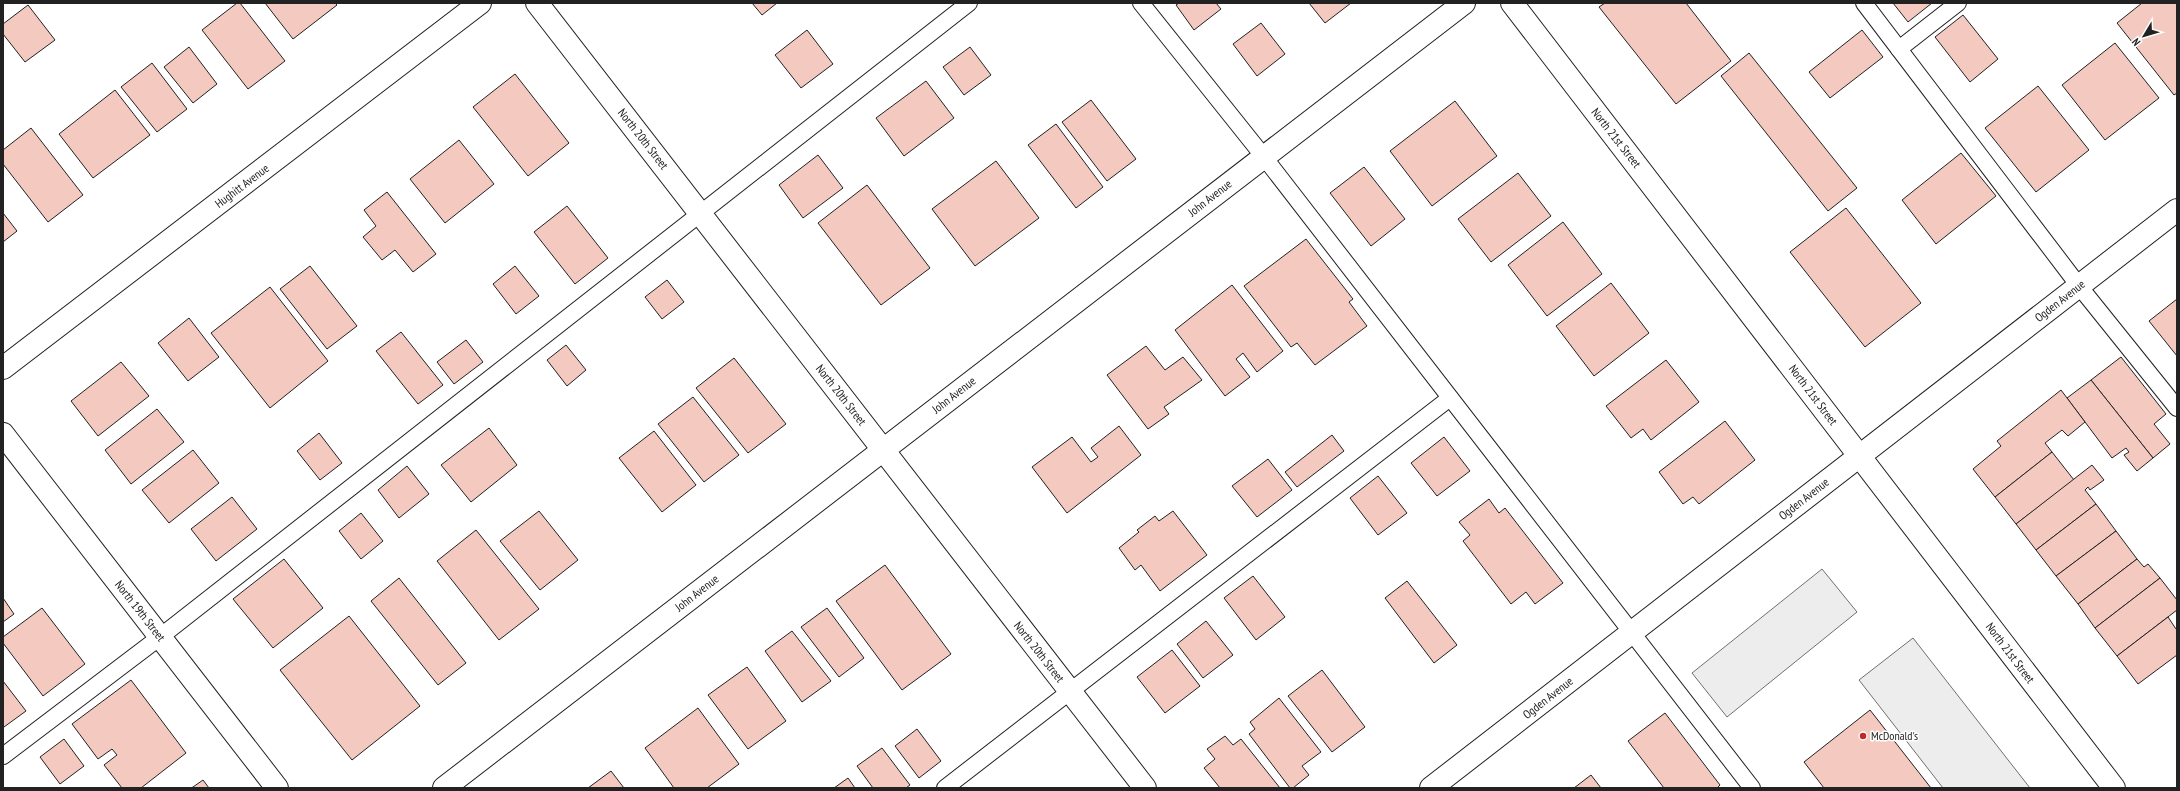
<svg xmlns="http://www.w3.org/2000/svg" width="2180" height="791" font-family="'PT Sans Narrow',sans-serif">
<style>
.parking{fill:#ededed;stroke:#6f6f6f}
.building{fill:#f3c9c0;stroke:#222}
.lines{fill:none;stroke-linecap:round;stroke-linejoin:round}
.service-casing{stroke:#222;stroke-width:18}
.minor-casing{stroke:#222;stroke-width:24}
.tertiary-casing{stroke:#222;stroke-width:24}
.service{stroke:#fff;stroke-width:16}
.minor{stroke:#fff;stroke-width:22}
.tertiary{stroke:#fff;stroke-width:22}
.poi-dot{fill:#c62828;stroke:#fff;stroke-width:1.5}
.labels{text-anchor:middle;stroke-width:3;stroke-linejoin:round;paint-order:stroke}
.street-label{font-size:12px;fill:#222;stroke:#fff}
.poi-label{font-size:12px;fill:#222;stroke:#fff;text-anchor:start}
</style>
<rect width="100%" height="100%" fill="#fff"/>
<g class="parking">
<polygon points="1822,569 1857,612 1727,717 1692,673"/>
<polygon points="1913,638 2030,788 1943,788 1859,680"/>
</g>
<g class="building">
<polygon points="237,3 240,3 285,61 248,89 202,30"/>
<polygon points="265,3 335,3 337,5 293,39"/>
<polygon points="752,3 777,3 762,15"/>
<polygon points="1179,3 1216,3 1221,9 1194,30 1176,5"/>
<polygon points="1309,3 1351,3 1325,23"/>
<polygon points="1605,3 1686,3 1731,61 1676,104 1599,7"/>
<polygon points="1893,3 1932,3 1908,22"/>
<polygon points="2142,3 2177,3 2177,93 2174,95 2117,23"/>
<polygon points="28,5 55,40 25,62 3,34 3,24"/>
<polygon points="1963,15 1998,59 1970,82 1935,37"/>
<polygon points="1261,23 1285,54 1257,76 1233,44"/>
<polygon points="807,30 833,64 801,88 775,55"/>
<polygon points="1862,30 1883,57 1830,98 1809,72"/>
<polygon points="2115,43 2159,98 2105,140 2062,85"/>
<polygon points="189,47 217,84 193,103 164,67"/>
<polygon points="970,47 991,75 964,95 943,67"/>
<polygon points="1749,53 1857,188 1828,211 1721,76"/>
<polygon points="152,63 187,109 157,132 121,87"/>
<polygon points="515,74 569,143 528,176 473,107"/>
<polygon points="926,81 954,118 904,156 876,118"/>
<polygon points="2038,86 2089,150 2036,192 1985,128"/>
<polygon points="115,90 150,135 93,178 59,134"/>
<polygon points="1091,100 1136,159 1107,181 1062,122"/>
<polygon points="1455,101 1497,156 1432,206 1390,151"/>
<polygon points="1056,124 1103,187 1076,208 1028,145"/>
<polygon points="31,128 83,195 48,222 3,164 3,150"/>
<polygon points="459,140 494,184 445,223 410,179"/>
<polygon points="1961,153 1996,196 1936,244 1902,200"/>
<polygon points="818,155 843,188 803,218 779,185"/>
<polygon points="996,161 1039,218 975,266 932,209"/>
<polygon points="1364,167 1405,219 1371,246 1330,193"/>
<polygon points="1518,173 1551,216 1491,262 1458,219"/>
<polygon points="867,185 930,268 881,305 818,223"/>
<polygon points="387,192 436,254 413,272 395,250 382,260 363,237 376,226 364,210"/>
<polygon points="567,206 608,258 575,284 534,232"/>
<polygon points="1846,208 1921,303 1865,347 1790,252"/>
<polygon points="3,213 17,231 3,242"/>
<polygon points="1563,222 1602,274 1547,316 1508,265"/>
<polygon points="1306,239 1353,299 1349,302 1367,326 1315,365 1297,343 1291,347 1244,286"/>
<polygon points="310,266 357,326 327,349 280,289"/>
<polygon points="515,266 539,296 516,314 493,284"/>
<polygon points="667,280 684,302 662,319 645,297"/>
<polygon points="1611,283 1649,333 1594,376 1556,326"/>
<polygon points="1232,285 1283,351 1257,372 1243,353 1236,359 1250,377 1225,396 1175,330"/>
<polygon points="270,287 328,361 270,408 211,333"/>
<polygon points="2177,299 2177,356 2149,321"/>
<polygon points="189,318 219,357 188,381 158,343"/>
<polygon points="401,332 443,385 418,404 376,351"/>
<polygon points="466,340 483,362 454,384 437,362"/>
<polygon points="566,345 586,370 567,386 547,360"/>
<polygon points="1146,346 1165,370 1183,357 1202,380 1164,407 1169,414 1148,429 1107,375"/>
<polygon points="2121,357 2166,414 2154,424 2170,444 2153,458 2091,380"/>
<polygon points="734,358 786,424 748,453 696,388"/>
<polygon points="1666,360 1699,402 1651,440 1643,429 1631,438 1606,406"/>
<polygon points="121,362 149,396 98,436 71,401"/>
<polygon points="2091,380 2153,458 2137,471 2124,455 2129,452 2126,448 2112,458 2067,398"/>
<polygon points="2061,390 2085,422 2068,436 2062,430 2045,443 2052,452 1995,497 1973,469 2001,446 1997,441"/>
<polygon points="693,397 739,455 704,482 658,424"/>
<polygon points="157,409 184,442 131,484 105,450"/>
<polygon points="1725,421 1755,460 1699,504 1693,497 1683,504 1659,472"/>
<polygon points="1119,426 1141,455 1067,513 1032,467 1072,437 1091,462 1098,457 1091,448"/>
<polygon points="489,428 517,465 471,502 441,465"/>
<polygon points="654,431 696,485 662,512 619,458"/>
<polygon points="319,433 342,463 320,480 297,451"/>
<polygon points="1332,435 1344,451 1297,487 1285,472"/>
<polygon points="1444,437 1470,471 1437,496 1411,463"/>
<polygon points="193,450 219,483 169,523 142,490"/>
<polygon points="2052,452 2074,480 2016,524 1995,497"/>
<polygon points="1268,459 1292,490 1257,517 1232,486"/>
<polygon points="2092,465 2104,480 2090,490 2088,487 2085,490 2096,504 2036,550 2016,524"/>
<polygon points="407,466 429,494 399,518 378,490"/>
<polygon points="1378,476 1407,513 1378,535 1350,498"/>
<polygon points="232,497 257,529 216,561 191,529"/>
<polygon points="1489,499 1499,513 1505,508 1563,583 1535,604 1526,592 1511,604 1463,541 1470,535 1459,522"/>
<polygon points="2096,504 2116,531 2056,576 2036,550"/>
<polygon points="539,511 578,560 540,590 500,541"/>
<polygon points="1173,511 1207,555 1160,591 1141,565 1135,570 1119,548 1139,532 1137,530 1155,516 1159,521"/>
<polygon points="361,513 383,541 361,559 339,531"/>
<polygon points="476,530 539,609 499,640 437,561"/>
<polygon points="2116,531 2137,559 2078,604 2056,576"/>
<polygon points="284,559 323,608 273,648 233,599"/>
<polygon points="2137,559 2144,567 2148,564 2160,578 2095,628 2078,604"/>
<polygon points="885,565 951,654 902,690 836,601"/>
<polygon points="1253,576 1285,617 1256,640 1224,598"/>
<polygon points="399,578 466,663 438,685 371,601"/>
<polygon points="2160,578 2177,600 2177,610 2117,656 2095,628"/>
<polygon points="1407,581 1457,645 1434,663 1385,598"/>
<polygon points="3,598 14,614 3,622"/>
<polygon points="42,608 85,664 43,696 3,643 3,637"/>
<polygon points="827,608 864,658 839,677 801,627"/>
<polygon points="349,616 420,706 352,760 280,670"/>
<polygon points="2168,617 2176,629 2177,628 2177,655 2138,684 2117,656"/>
<polygon points="1206,621 1233,655 1203,678 1177,644"/>
<polygon points="792,631 831,681 802,702 765,651"/>
<polygon points="1172,650 1200,686 1165,713 1137,677"/>
<polygon points="747,667 786,721 748,749 708,695"/>
<polygon points="1322,670 1365,727 1332,752 1288,696"/>
<polygon points="131,680 186,753 141,788 122,788 104,765 117,755 112,749 98,759 72,724"/>
<polygon points="3,681 26,711 4,727 3,726"/>
<polygon points="1279,698 1321,752 1302,766 1309,775 1293,788 1290,788 1249,734 1255,729 1250,722"/>
<polygon points="698,708 739,764 707,788 674,788 645,748"/>
<polygon points="1870,710 1931,788 1824,788 1804,762"/>
<polygon points="1665,713 1720,785 1717,788 1664,788 1628,741"/>
<polygon points="917,729 941,761 919,778 895,746"/>
<polygon points="1225,736 1233,745 1241,739 1280,788 1220,788 1204,768 1215,759 1207,749"/>
<polygon points="64,739 84,766 60,784 40,757"/>
<polygon points="882,748 910,785 906,788 873,788 857,766"/>
<polygon points="611,771 624,788 588,788"/>
<polygon points="1591,775 1601,788 1574,788"/>
<polygon points="848,778 855,788 834,788"/>
<polygon points="203,780 209,788 191,788 193,787"/>
</g>
<g class="lines">
<g class="service-casing">
<g id="service">
<polyline points="1141,3 1264,157 1752,788"/>
<polyline points="1864,3 2079,286 2177,408"/>
<polyline points="1899,49 1958,3"/>
<polyline points="3,756 160,637 969,3"/>
<polyline points="945,788 1450,398"/>
</g>
</g>
<g class="minor-casing">
<g id="minor">
<polyline points="537,3 1145,788"/>
<polyline points="3,368 480,3"/>
<polyline points="3,434 277,788"/>
<polyline points="444,788 1464,3"/>
<polyline points="1431,788 2177,210"/>
</g>
</g>
<g class="tertiary-casing">
<polyline id="tertiary" points="1512,3 2114,788"/>
</g>
<use href="#service" class="service"/>
<use href="#minor" class="minor"/>
<use href="#tertiary" class="tertiary"/>
</g>
<circle class="poi-dot" cx="1863" cy="736" r="4"/>
<g class="labels">
<g class="street-label">
<text transform="translate(1616 138) rotate(52)" y="4">North 21st Street</text>
<text transform="translate(643 139) rotate(52)" y="4">North 20th Street</text>
<text transform="translate(242 186) rotate(-37)" y="4">Hughitt Avenue</text>
<text transform="translate(1210 198) rotate(-38)" y="4">John Avenue</text>
<text transform="translate(2060 301) rotate(-38)" y="4">Ogden Avenue</text>
<text transform="translate(841 395) rotate(52)" y="4">North 20th Street</text>
<text transform="translate(954 395) rotate(-38)" y="4">John Avenue</text>
<text transform="translate(1813 395) rotate(53)" y="4">North 21st Street</text>
<text transform="translate(1804 499) rotate(-38)" y="4">Ogden Avenue</text>
<text transform="translate(697 593) rotate(-38)" y="4">John Avenue</text>
<text transform="translate(140 611) rotate(52)" y="4">North 19th Street</text>
<text transform="translate(1039 652) rotate(52)" y="4">North 20th Street</text>
<text transform="translate(2010 653) rotate(53)" y="4">North 21st Street</text>
<text transform="translate(1548 698) rotate(-38)" y="4">Ogden Avenue</text>
</g>
<g class="poi-label">
<text x="1871" y="740">McDonald's</text>
</g>
</g>
<rect width="2180" height="791" fill="none" stroke="#222222" stroke-width="8"/>
<g transform="translate(2144 36) rotate(232)" stroke="#ffffff" stroke-width="3" paint-order="stroke">
<path d="M0-3L7 15L0 10L-7 15Z" fill="#222222"/>
<text y="-6" font-size="11" font-weight="bold" text-anchor="middle" fill="#222222">N</text>
</g>
</svg>
